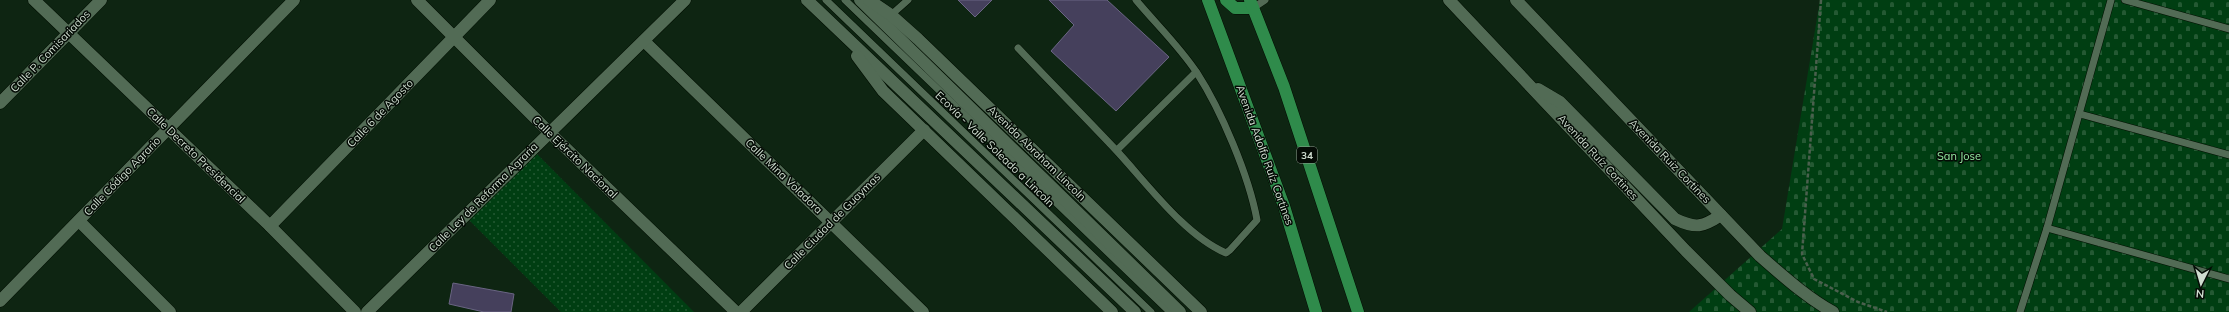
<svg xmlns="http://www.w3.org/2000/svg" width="2229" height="312" font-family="Mulish,sans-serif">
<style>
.cemetery{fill:url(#cemetery-stones)}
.park{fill:url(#park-dots)}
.building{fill:#45405c;stroke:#6a6583}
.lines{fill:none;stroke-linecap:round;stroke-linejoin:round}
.lane-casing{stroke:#000e01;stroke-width:8}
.street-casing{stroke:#000e01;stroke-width:13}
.secondary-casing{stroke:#000e01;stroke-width:13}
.primary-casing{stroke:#000e01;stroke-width:13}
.path{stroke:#4b604e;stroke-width:2.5;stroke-dasharray:4 2;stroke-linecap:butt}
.lane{stroke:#526b55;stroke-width:7}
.street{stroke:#526b55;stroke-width:12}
.secondary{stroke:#526b55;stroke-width:12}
.primary{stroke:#2f8b4b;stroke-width:12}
.labels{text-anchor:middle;stroke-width:3;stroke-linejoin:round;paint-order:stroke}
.shield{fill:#040b05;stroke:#929e93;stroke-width:1}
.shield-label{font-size:10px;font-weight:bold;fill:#cfddd0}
.street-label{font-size:11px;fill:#cfddd0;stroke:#040b05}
.park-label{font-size:11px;fill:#95eaa2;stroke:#040b05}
</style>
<defs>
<pattern id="cemetery-stones" width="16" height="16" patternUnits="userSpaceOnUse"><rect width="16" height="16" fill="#003e12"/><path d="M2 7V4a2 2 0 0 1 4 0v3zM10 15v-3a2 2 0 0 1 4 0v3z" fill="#245933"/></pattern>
<pattern id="park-dots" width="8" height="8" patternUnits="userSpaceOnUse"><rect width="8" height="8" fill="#003e12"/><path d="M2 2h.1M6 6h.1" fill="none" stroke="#245933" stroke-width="1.8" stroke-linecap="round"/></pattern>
</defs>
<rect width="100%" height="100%" fill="#0e2512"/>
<polygon class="cemetery" points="1820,0 2229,0 2229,312 1689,312 1782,229"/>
<polygon class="park" points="534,151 694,312 561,312 468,219"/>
<g class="building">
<polygon points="958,0 992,0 975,17"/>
<polygon points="1049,0 1107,0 1169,57 1116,111 1051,51 1074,25"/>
<polygon points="453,283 514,294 511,312 484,312 449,304"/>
</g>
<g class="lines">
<g class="lane-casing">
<g id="lane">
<polyline points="826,0 1151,312"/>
<polyline points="845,0 1170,312"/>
<polyline points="2125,0 2229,29"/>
<polyline points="1253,8 1265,0"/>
<polyline points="891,15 908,0"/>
<path d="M1018,48C1050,82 1083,115 1115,149C1146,182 1184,235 1226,253L1230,250L1257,220C1249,176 1221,110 1197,73C1180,47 1156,24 1136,0"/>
<polyline points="2080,114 2229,155"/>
<polyline points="1117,150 1196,72"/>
<polyline points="2047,228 2229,279"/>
<polyline points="2020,312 2047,228 2111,0"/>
</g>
</g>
<g class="street-casing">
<g id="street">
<polyline points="34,0 270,226 355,312"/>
<polyline points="417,0 549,132 736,312"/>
<polyline points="644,41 923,312"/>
<polyline points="0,103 101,0"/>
<polyline points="79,221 170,312"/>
<polyline points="270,226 490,0"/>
<polyline points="0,301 294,0"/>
<polyline points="367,312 685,0"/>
<polyline points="741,312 924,130"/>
</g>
</g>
<g class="secondary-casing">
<g id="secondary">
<polyline points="807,0 1135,312"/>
<polyline points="860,0 1180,312"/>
<polyline points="869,0 891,15 918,39 1201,312"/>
<polyline points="1449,0 1686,251 1730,295 1750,312"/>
<path d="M1516,0L1760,256C1783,276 1806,297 1833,312"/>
<polyline points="857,56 883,91 1112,312"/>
<path d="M1538,89L1560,102L1675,219C1696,229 1703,227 1721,215"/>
</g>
</g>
<g class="primary-casing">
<g id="primary">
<polyline points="1208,0 1284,206 1316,312"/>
<polyline points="1226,0 1235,8 1253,8"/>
<polyline points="1250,0 1284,87 1358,312"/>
</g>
</g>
<polyline class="path" points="1821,0 1802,254 1814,279 1858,302 1887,312"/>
<use href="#lane" class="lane"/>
<use href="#street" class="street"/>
<use href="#secondary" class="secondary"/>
<use href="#primary" class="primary"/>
</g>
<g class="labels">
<rect class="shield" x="1297" y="147" width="20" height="16" rx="3"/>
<g class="shield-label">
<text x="1307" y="159">34</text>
</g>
<g class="street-label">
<text transform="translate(50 51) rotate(-46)" y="4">Calle P. Comisariados</text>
<text transform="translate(380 113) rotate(-46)" y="4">Calle 6 de Agosto</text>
<text transform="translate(995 149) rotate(44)" y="4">Ecovía - Valle Soleado a Lincoln</text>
<text transform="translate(1037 153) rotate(44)" y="4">Avenida Abraham Lincoln</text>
<text transform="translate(196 155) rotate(44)" y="4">Calle Decreto Presidencial</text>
<text transform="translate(1265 155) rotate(70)" y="4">Avenida Adolfo Ruíz Cortines</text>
<text transform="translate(575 157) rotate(44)" y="4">Calle Ejército Nacional</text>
<text transform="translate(1598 157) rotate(47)" y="4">Avenida Ruíz Cortines</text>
<text transform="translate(1670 161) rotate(46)" y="4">Avenida Ruiz Cortines</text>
<text transform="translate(122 176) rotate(-46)" y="4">Calle Código Agrario</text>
<text transform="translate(784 176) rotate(44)" y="4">Calle Mina Voladora</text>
<text transform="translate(483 197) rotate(-45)" y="4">Calle Ley de Reforma Agraria</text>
<text transform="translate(832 221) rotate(-45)" y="4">Calle Ciudad de Guaymas</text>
</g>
<g class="park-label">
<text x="1959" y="160">San Jose</text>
</g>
</g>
<g transform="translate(2201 284) rotate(185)" stroke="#040b05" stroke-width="3" paint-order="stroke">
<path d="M0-3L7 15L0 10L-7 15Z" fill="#cfddd0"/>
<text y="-6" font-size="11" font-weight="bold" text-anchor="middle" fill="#cfddd0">N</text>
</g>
</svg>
